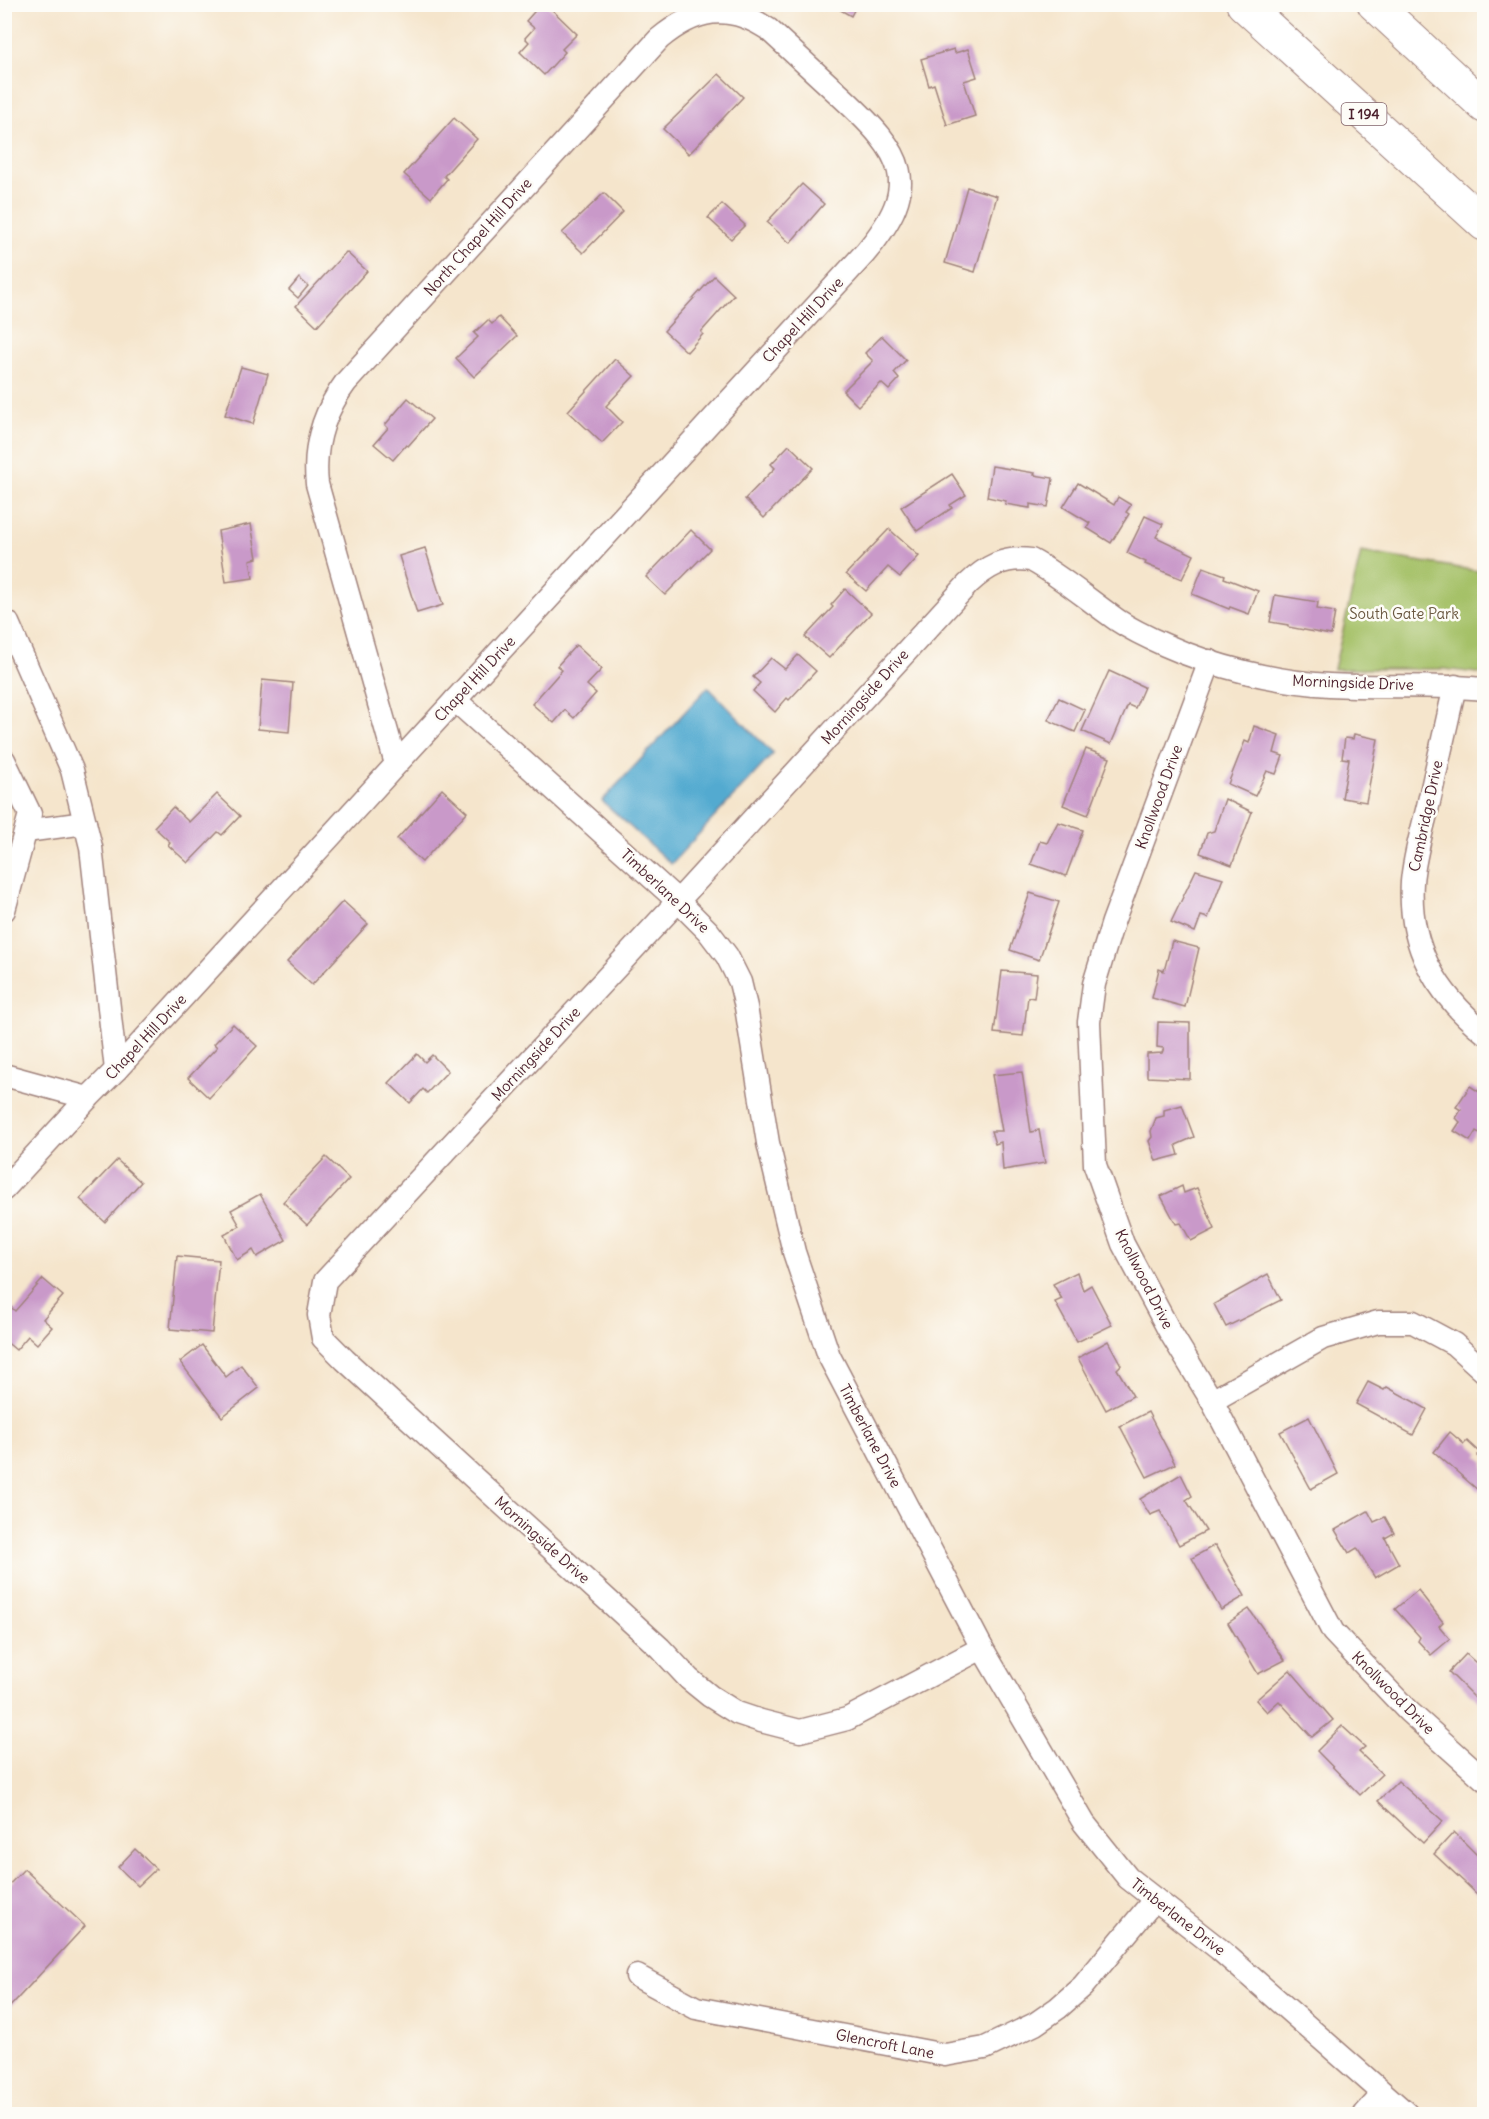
<svg xmlns="http://www.w3.org/2000/svg" width="1489" height="2119" font-family="Delius,sans-serif">
<style>
.green{fill:#a5c167;stroke:#787049;stroke-width:1.5}
.water{fill:#53aad0;stroke:#4e647e;stroke-width:1.5}
.building{fill:#c999c9}
.lines{fill:none;stroke-linecap:round;stroke-linejoin:round}
.minor-casing{stroke:#a0827c;stroke-width:25}
.highway-casing{stroke:#a0827c;stroke-width:35}
.minor{stroke:#fff;stroke-width:22}
.highway{stroke:#fff;stroke-width:33}
.labels{text-anchor:middle;stroke-width:5;stroke-linejoin:round;paint-order:stroke}
.shield{fill:#fdfcf7;stroke:#806168;stroke-width:1.5}
.shield-label{font-size:14px;font-weight:bold;fill:#4a1f2b}
.street-label{font-size:15px;fill:#4a1f2b;stroke:#fdfcf7}
.park-label{font-size:15px;fill:#6a5840;stroke:#fdfcf7}
</style>
<rect width="100%" height="100%" fill="#fdfcf7"/>
<filter id="ink" filterUnits="userSpaceOnUse"><feTurbulence type="fractalNoise" baseFrequency=".0167" numOctaves="2"/><feDisplacementMap in="SourceGraphic" scale="12" xChannelSelector="R" yChannelSelector="G"/><feConvolveMatrix kernelMatrix="1 2 1 2 8 2 1 2 1" color-interpolation-filters="sRGB"/></filter>
<filter id="wash" filterUnits="userSpaceOnUse"><feTurbulence type="fractalNoise" baseFrequency=".008" numOctaves="4" result="noise"/><feDisplacementMap in="SourceGraphic" scale="24" xChannelSelector="R" yChannelSelector="G"/><feGaussianBlur stdDeviation="1.35" result="paint"/><feColorMatrix in="noise" values="0 0 0 0 0 0 0 0 0 0 0 0 0 0 0 0 0 1.4 0 .05"/><feComposite in="paint" operator="in"/></filter>
<g filter="url(#wash)">
<rect width="100%" height="100%" fill="#f5e5cc"/>
<polygon class="green" points="1361,552 1484,572 1484,674 1445,669 1334,669"/>
<polygon class="water" points="708,687 773,754 671,864 602,801"/>
<g id="blocks">
<g class="building">
<polygon points="541,4 546,4 577,34 562,49 565,52 544,75 520,52 529,42 525,38 534,28 526,21"/>
<polygon points="830,4 857,4 851,16"/>
<polygon points="954,49 955,53 968,49 977,77 964,81 975,116 947,125 934,84 929,86 921,59"/>
<polygon points="719,74 743,97 689,154 663,129"/>
<polygon points="454,118 477,139 444,176 447,179 431,198 404,174"/>
<polygon points="802,184 824,204 790,243 767,222"/>
<polygon points="967,187 997,196 975,272 945,263"/>
<polygon points="604,193 623,212 583,253 562,233"/>
<polygon points="722,204 745,225 731,239 708,218"/>
<polygon points="346,252 367,271 317,326 296,306"/>
<polygon points="714,276 734,295 701,332 703,334 687,352 664,331"/>
<polygon points="299,278 308,286 298,298 289,290"/>
<polygon points="499,317 517,336 474,377 456,358 478,337 474,333 488,320 492,324"/>
<polygon points="882,336 906,360 894,373 899,379 889,390 881,383 858,406 843,391 873,361 865,353"/>
<polygon points="615,359 634,376 606,406 622,422 602,443 568,411"/>
<polygon points="241,367 268,374 253,424 225,415"/>
<polygon points="408,398 432,419 408,446 406,445 393,460 374,444 388,428 385,425"/>
<polygon points="789,445 813,468 764,518 745,499 775,468 771,464"/>
<polygon points="992,466 1035,473 1034,475 1053,478 1048,507 1030,504 1030,508 1005,504 1006,501 987,497"/>
<polygon points="952,474 966,495 950,505 952,508 917,531 901,507"/>
<polygon points="1078,483 1114,505 1118,497 1131,505 1126,512 1129,514 1127,517 1111,543 1087,528 1090,523 1063,507"/>
<polygon points="1145,516 1163,524 1156,537 1194,555 1182,579 1145,564 1146,562 1127,553"/>
<polygon points="251,524 257,558 250,560 253,578 226,582 218,531"/>
<polygon points="889,529 919,556 900,577 888,567 866,591 846,574"/>
<polygon points="691,530 710,549 665,595 646,577"/>
<polygon points="425,548 443,605 417,613 399,556"/>
<polygon points="1203,567 1225,575 1224,578 1258,591 1249,614 1230,607 1229,609 1192,594"/>
<polygon points="845,589 871,613 829,658 805,637 833,607 831,605"/>
<polygon points="1275,595 1318,602 1317,609 1335,612 1331,635 1288,627 1288,625 1270,622"/>
<polygon points="576,645 602,669 587,685 596,693 574,718 565,710 554,723 532,704 562,670 557,666"/>
<polygon points="798,655 816,671 789,700 787,698 775,712 753,691 760,683 753,677 771,658 785,669"/>
<polygon points="1109,671 1144,687 1135,708 1128,705 1111,744 1082,731"/>
<polygon points="262,680 293,683 289,732 258,729"/>
<polygon points="1059,698 1085,710 1075,732 1048,720"/>
<polygon points="1254,726 1279,735 1274,753 1283,756 1276,774 1267,771 1255,796 1228,784 1245,741 1249,743"/>
<polygon points="1354,734 1378,739 1366,802 1342,798 1349,759 1342,758 1345,738 1353,739"/>
<polygon points="1086,749 1110,758 1088,815 1063,805"/>
<polygon points="442,789 467,812 422,862 397,839"/>
<polygon points="217,794 240,816 222,835 218,832 188,863 168,845 170,842 154,827 173,807 189,822"/>
<polygon points="1225,799 1252,812 1232,865 1200,853 1207,833 1214,831"/>
<polygon points="1058,822 1083,830 1066,876 1031,864 1040,841 1047,843"/>
<polygon points="1196,870 1223,878 1208,918 1201,916 1195,932 1171,922"/>
<polygon points="1030,893 1059,902 1039,960 1010,950"/>
<polygon points="343,901 368,924 312,985 287,962"/>
<polygon points="1172,941 1199,948 1185,1007 1152,998 1159,969 1164,971"/>
<polygon points="1002,971 1037,974 1034,998 1028,997 1023,1036 994,1033"/>
<polygon points="1158,1022 1190,1023 1190,1079 1147,1077 1147,1054 1162,1053 1164,1048 1157,1047"/>
<polygon points="233,1024 257,1046 209,1098 188,1078 217,1047 214,1044"/>
<polygon points="417,1054 425,1062 432,1055 448,1071 427,1093 423,1089 410,1103 389,1083"/>
<polygon points="1022,1072 1031,1132 1039,1130 1045,1163 1003,1170 1001,1142 995,1144 991,1131 1002,1131 992,1075"/>
<polygon points="1470,1086 1484,1095 1484,1136 1476,1131 1470,1141 1454,1131 1460,1122 1456,1118 1461,1110 1456,1107"/>
<polygon points="1182,1105 1194,1137 1176,1145 1179,1155 1156,1161 1149,1141 1152,1137 1151,1131 1156,1118 1164,1116 1164,1110"/>
<polygon points="326,1157 349,1179 307,1225 283,1202"/>
<polygon points="117,1160 141,1182 105,1222 80,1199"/>
<polygon points="1182,1186 1184,1193 1197,1188 1215,1229 1191,1241 1181,1223 1176,1224 1161,1196"/>
<polygon points="260,1194 286,1240 257,1257 253,1250 237,1260 224,1235 240,1226 231,1210"/>
<polygon points="177,1256 219,1260 212,1333 170,1329"/>
<polygon points="1077,1272 1083,1290 1091,1285 1112,1325 1077,1342 1055,1302 1062,1299 1053,1284"/>
<polygon points="1268,1274 1281,1300 1226,1327 1214,1304"/>
<polygon points="43,1279 63,1296 43,1319 52,1327 37,1344 28,1336 16,1350 4,1340 4,1301 15,1311"/>
<polygon points="1108,1341 1121,1365 1117,1369 1133,1396 1106,1410 1078,1358"/>
<polygon points="202,1345 226,1377 241,1365 259,1388 222,1417 180,1362"/>
<polygon points="1368,1382 1384,1390 1387,1387 1427,1409 1413,1435 1356,1404"/>
<polygon points="1148,1412 1175,1464 1147,1477 1120,1426"/>
<polygon points="1309,1417 1338,1474 1311,1489 1280,1432"/>
<polygon points="1450,1432 1464,1444 1467,1441 1480,1453 1477,1456 1484,1462 1484,1484 1479,1491 1434,1452"/>
<polygon points="1181,1474 1192,1496 1186,1500 1206,1531 1179,1545 1160,1511 1150,1515 1140,1499"/>
<polygon points="1368,1511 1374,1522 1385,1517 1394,1533 1385,1538 1399,1564 1375,1578 1357,1548 1349,1553 1335,1530"/>
<polygon points="1215,1545 1245,1596 1221,1610 1192,1558"/>
<polygon points="1418,1590 1443,1622 1439,1626 1450,1639 1431,1655 1418,1641 1420,1637 1395,1609"/>
<polygon points="1249,1609 1285,1660 1258,1674 1228,1623"/>
<polygon points="1466,1654 1484,1670 1484,1707 1449,1672"/>
<polygon points="1290,1670 1333,1720 1312,1737 1279,1701 1267,1712 1256,1700"/>
<polygon points="1342,1726 1365,1747 1359,1752 1382,1774 1360,1795 1317,1751"/>
<polygon points="1398,1781 1443,1821 1423,1843 1378,1801"/>
<polygon points="1454,1832 1484,1862 1484,1888 1478,1895 1434,1854"/>
<polygon points="135,1849 156,1869 138,1886 118,1867"/>
<polygon points="24,1869 85,1926 4,2013 4,1890"/>
</g>
</g>
</g>
<g filter="url(#ink)">
<use href="#blocks" fill-opacity="0" stroke="#a0827c" stroke-width="1.5"/>
<g class="lines">
<g class="minor-casing">
<g id="minor">
<polyline points="4,621 8,623 72,770 91,847 116,1070"/>
<polyline points="1210,661 1113,922 1094,984 1089,1022 1095,1165 1123,1244 1170,1332 1212,1401 1333,1632 1408,1711 1484,1779"/>
<path d="M1455,686C1446,726 1437,766 1428,806C1422,831 1414,857 1412,882C1408,946 1436,993 1484,1032"/>
<polyline points="455,700 678,901 708,931 727,956 740,982 746,1007 768,1143 794,1252 829,1356 982,1648 1084,1823 1128,1878 1219,1949 1407,2114"/>
<polyline points="4,760 30,814 4,910"/>
<polyline points="26,831 85,823"/>
<path d="M4,1075L88,1098L116,1070L865,253C924,183 903,154 843,98C818,75 793,52 768,29C728,2 695,9 659,39L346,382C323,413 313,446 317,484L396,764"/>
<polyline points="4,1189 88,1098"/>
<polyline points="1212,1401 1323,1338 1378,1322 1413,1322 1454,1344 1484,1371"/>
<path d="M982,1648L847,1719L800,1731L761,1721L737,1713L710,1696L689,1679L660,1648L345,1360L323,1338L319,1315L325,1281L678,901L968,584C986,567 1004,556 1031,560C1061,576 1088,600 1117,620C1132,630 1149,638 1165,645C1214,667 1276,682 1329,685C1381,688 1433,684 1484,689"/>
<polyline points="637,1976 696,2008 945,2055 985,2048 1035,2024 1058,2008 1083,1986 1155,1899"/>
<polyline points="1365,2114 1383,2094"/>
</g>
</g>
<g class="highway-casing">
<g id="highway">
<polyline points="1243,4 1484,224"/>
<polyline points="1374,4 1484,106"/>
</g>
</g>
<use href="#minor" class="minor"/>
<use href="#highway" class="highway"/>
</g>
</g>
<g class="labels">
<rect class="shield" x="1341.5" y="103" width="45" height="22" rx="4.5"/>
<g class="shield-label">
<text x="1364" y="119">I 194</text>
</g>
<g class="street-label">
<text transform="translate(478 237) rotate(-48)" y="5">North Chapel Hill Drive</text>
<text transform="translate(803 320) rotate(-47)" y="5">Chapel Hill Drive</text>
<text transform="translate(475 679) rotate(-47)" y="5">Chapel Hill Drive</text>
<text transform="translate(1353 683) rotate(2)" y="5">Morningside Drive</text>
<text transform="translate(865 697) rotate(-48)" y="5">Morningside Drive</text>
<text transform="translate(1159 797) rotate(-70)" y="5">Knollwood Drive</text>
<text transform="translate(1426 816) rotate(-78)" y="5">Cambridge Drive</text>
<text transform="translate(665 891) rotate(43)" y="5">Timberlane Drive</text>
<text transform="translate(146 1037) rotate(-47)" y="5">Chapel Hill Drive</text>
<text transform="translate(536 1054) rotate(-47)" y="5">Morningside Drive</text>
<text transform="translate(1144 1279) rotate(63)" y="5">Knollwood Drive</text>
<text transform="translate(870 1436) rotate(62)" y="5">Timberlane Drive</text>
<text transform="translate(542 1540) rotate(42)" y="5">Morningside Drive</text>
<text transform="translate(1393 1693) rotate(45)" y="5">Knollwood Drive</text>
<text transform="translate(1178 1917) rotate(38)" y="5">Timberlane Drive</text>
<text transform="translate(885 2044) rotate(11)" y="5">Glencroft Lane</text>
</g>
<g class="park-label">
<text x="1404" y="619">South Gate Park</text>
</g>
</g>
<rect width="1489" height="2119" fill="none" stroke="#fdfcf7" stroke-width="24"/>
</svg>
